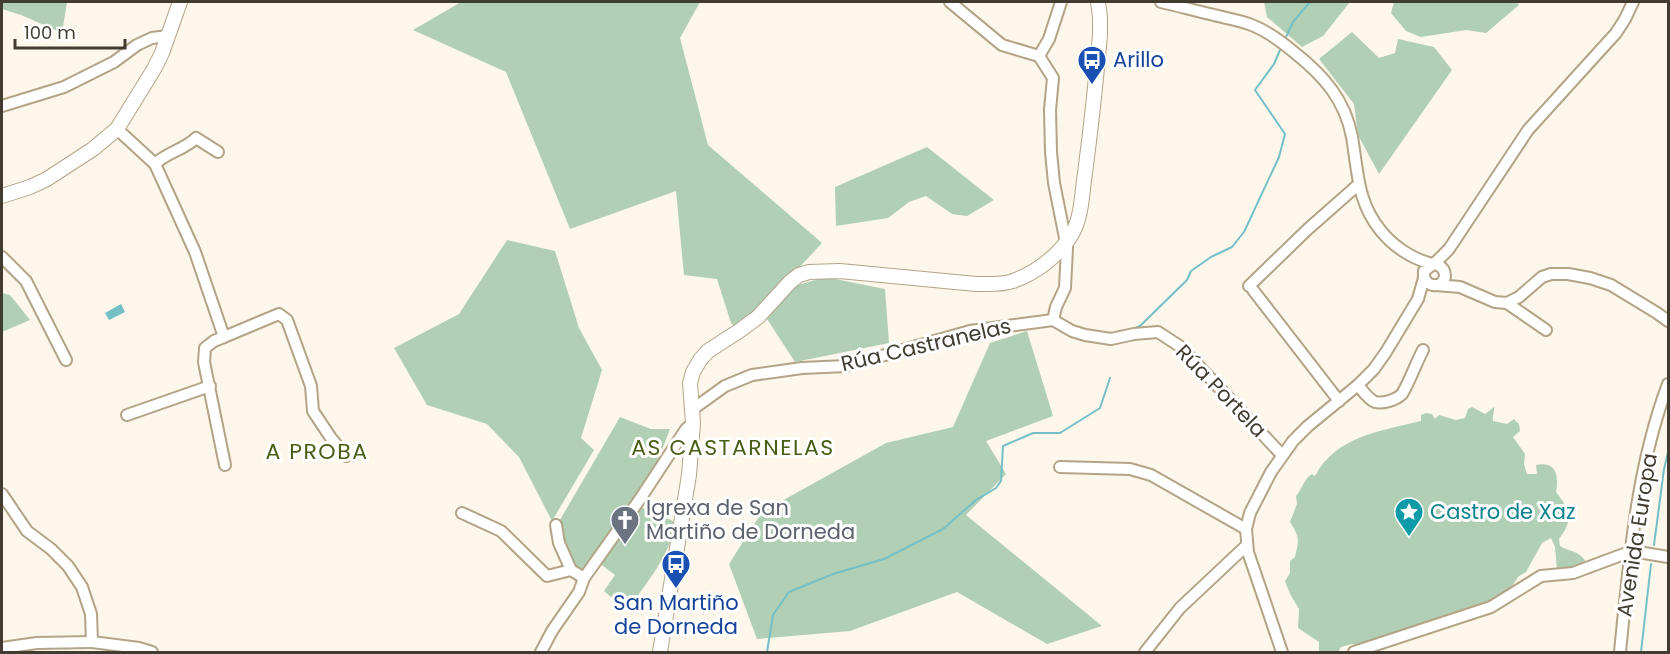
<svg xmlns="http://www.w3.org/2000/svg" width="1670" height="654" font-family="Poppins,sans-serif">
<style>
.green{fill:#b0cfb4}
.water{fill:#75c0c7}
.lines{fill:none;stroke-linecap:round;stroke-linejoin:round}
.stream{stroke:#75c0c7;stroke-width:2}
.minor-casing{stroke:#b3a488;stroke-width:14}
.major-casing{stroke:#b3a488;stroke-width:16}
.minor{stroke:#fff;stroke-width:10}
.major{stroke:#fff;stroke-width:14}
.labels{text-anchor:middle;stroke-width:6;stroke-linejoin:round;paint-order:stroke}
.transit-label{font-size:21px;fill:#164399;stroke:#fff;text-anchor:start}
.street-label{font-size:21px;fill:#423c30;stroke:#fff}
.worship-label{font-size:21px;fill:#5b616d;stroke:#fff;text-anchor:start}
.culture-label{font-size:21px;fill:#0d838f;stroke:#fff;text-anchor:start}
.neighbourhood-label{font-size:22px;letter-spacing:1.5px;fill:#485e15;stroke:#fff}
</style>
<rect width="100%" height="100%" fill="#fcf6eb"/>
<g class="green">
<polygon points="2,2 67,2 62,33 21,15 2,9"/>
<polygon points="461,2 700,2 680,38 708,145 822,243 763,306 735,327 731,323 717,279 684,275 676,191 570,229 506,72 413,30"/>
<polygon points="1264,2 1350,2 1323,36 1302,47 1267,17"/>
<polygon points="1394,2 1517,2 1519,5 1486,33 1466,30 1421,37 1406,31 1391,13"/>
<polygon points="1352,32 1379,58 1395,53 1398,39 1434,47 1452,70 1379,174 1358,135 1354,104 1319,59"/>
<polygon points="927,147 994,200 967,216 952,214 926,196 909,202 888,218 836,226 835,187"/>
<polygon points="507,240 555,251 579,328 602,370 581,438 594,450 552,521 519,457 487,424 427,405 394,348 459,314"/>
<polygon points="825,277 885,289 889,343 795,362 767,319 795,286"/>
<polygon points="2,293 10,295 30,320 2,332"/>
<polygon points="1027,331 1053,416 986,441 1006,474 966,515 1102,626 1047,644 957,592 850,631 757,639 729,564 762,512 886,443 953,427 990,343"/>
<path d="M1472,407L1485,414L1494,407C1495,412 1492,415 1493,421L1507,424L1514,419L1519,424L1520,431L1513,437L1525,454L1524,464L1527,474H1537L1536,465C1556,461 1559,475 1556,492C1570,510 1574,519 1559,539L1560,546C1572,553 1577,549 1587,563L1583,571L1557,570L1555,547L1551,538L1542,543L1526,572L1519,576L1512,586L1514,589L1476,610L1419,629L1402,642L1391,647L1380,648L1352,644L1341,647L1338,652H1319V642L1298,628L1299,609L1290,594L1285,581L1290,573V561L1295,557C1299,539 1300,538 1290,522L1297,504L1296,496C1302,489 1304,479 1312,474L1315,476C1336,436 1381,431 1421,421V415L1426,413L1432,414L1435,419L1439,415L1456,420L1465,418L1468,409Z"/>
<polygon points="620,417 651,429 670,429 655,468 624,515 582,570 574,566 557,525"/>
<path d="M641,507L675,522C673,552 644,586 627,611L604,591L615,575L598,562Z"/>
</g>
<polygon class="water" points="121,304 125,312 109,320 105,313"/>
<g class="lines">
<g class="stream">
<polyline points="1286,37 1293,22 1310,2"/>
<polyline points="1134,329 1140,326 1187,280 1191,271 1211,257 1232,247 1244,232 1279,157 1285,134 1255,90 1274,64 1280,50"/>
<polyline points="1654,545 1664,469 1668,452"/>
<polyline points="767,652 773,615 789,592 833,574 884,559 943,529 976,500 996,488 1001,481 1003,446 1033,433 1060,433 1100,408 1110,378"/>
<polyline points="1641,652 1651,564"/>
</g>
<g class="minor-casing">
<g id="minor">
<polyline points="950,2 1002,45 1039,56"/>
<path d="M1161,2C1179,6 1196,11 1214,15C1225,18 1238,20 1249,24C1266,30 1282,42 1295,53C1324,76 1345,100 1352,137C1358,172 1357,202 1381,231C1393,246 1411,258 1429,263C1432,264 1435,264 1438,265C1442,267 1445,271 1445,276C1443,290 1422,288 1424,271L1432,265"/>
<polyline points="2,106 64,87 114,62 137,45 152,38 168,36"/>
<polyline points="117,129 155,164 195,252 224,337 214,341 205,348 204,362 225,465"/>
<path d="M155,164C167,152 184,150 196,138L218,152"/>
<polyline points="2,257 26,281 66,360"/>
<polyline points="1434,264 1449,249 1528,130 1616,33 1625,19 1633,2"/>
<polyline points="1436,285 1460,287 1495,302 1507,303 1519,297 1542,277 1551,274 1568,274 1590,278 1611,285 1657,313 1668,321"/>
<polyline points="1249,286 1308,229 1359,184"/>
<polyline points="1253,290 1339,401"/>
<polyline points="1507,303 1546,330"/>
<polyline points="1053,320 1056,307 1065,288 1067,248 1054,183 1051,152 1050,110 1053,78 1039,56 1049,39 1061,2"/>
<polyline points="1053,320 1072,331 1085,335 1111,339 1134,334 1158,332 1181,347 1282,455"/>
<polyline points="224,337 279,314 287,320 311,386 313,411 331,438 346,456"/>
<path d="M1358,385C1362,390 1368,399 1375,402C1383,404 1396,400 1402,394C1408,385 1417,361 1423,350"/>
<polyline points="693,409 725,386 752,375 802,368 846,366 970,331 1053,320"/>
<polyline points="127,415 210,386"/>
<polyline points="1060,467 1130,469 1151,475 1246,529"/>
<polyline points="2,494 27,531 51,549 68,566 82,587 91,614 92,642 139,648 152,652"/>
<polyline points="462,513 501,531 547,576 571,570 584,578"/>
<polyline points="556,525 559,543 571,570"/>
<polyline points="2,648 37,643 92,642"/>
<polyline points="541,652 552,631 579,592 584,578 640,499 686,429 693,423"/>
<polyline points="1145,652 1180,608 1247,545"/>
<polyline points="1282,652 1248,552 1246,529 1250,513 1271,472 1293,441 1308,426 1358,385 1374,369 1386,352 1418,299 1424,278"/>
<polyline points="1354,652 1491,607 1541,576 1573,573 1632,551 1668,557"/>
<path d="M1620,652C1629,563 1636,469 1668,384"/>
</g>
</g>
<g class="major-casing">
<g id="major">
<polyline points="2,196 30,187 47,179 93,149 117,129 154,69 162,53 180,2"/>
<path d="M660,652L689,475L693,423L690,383L693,372L700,360L708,351L739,331L758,317L790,282L799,275L809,272L840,271L976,284C988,284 1002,285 1013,281C1036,273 1061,254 1073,232C1082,215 1082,192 1085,173C1091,128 1096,81 1100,35V17L1098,2"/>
</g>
</g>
<use href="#minor" class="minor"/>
<use href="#major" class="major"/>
</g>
<defs>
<g id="bus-pin" transform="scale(1.5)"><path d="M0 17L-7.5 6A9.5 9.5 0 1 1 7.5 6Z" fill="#1a4fb4" stroke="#fff"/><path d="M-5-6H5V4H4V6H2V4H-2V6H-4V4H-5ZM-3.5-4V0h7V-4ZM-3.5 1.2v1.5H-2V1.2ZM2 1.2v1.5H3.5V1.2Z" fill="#fff"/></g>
<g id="sight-pin" transform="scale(1.5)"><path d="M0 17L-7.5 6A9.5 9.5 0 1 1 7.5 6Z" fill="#0f9aa8" stroke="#fff"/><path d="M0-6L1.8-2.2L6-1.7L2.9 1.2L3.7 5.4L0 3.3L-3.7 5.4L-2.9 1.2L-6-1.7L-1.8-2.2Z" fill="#fff"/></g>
<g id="church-pin" transform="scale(1.5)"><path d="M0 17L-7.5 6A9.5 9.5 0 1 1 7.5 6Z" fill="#6b7280" stroke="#fff"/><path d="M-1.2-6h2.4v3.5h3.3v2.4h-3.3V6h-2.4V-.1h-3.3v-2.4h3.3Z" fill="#fff"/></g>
</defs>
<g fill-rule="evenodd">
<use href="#bus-pin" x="1092" y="60"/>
<use href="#sight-pin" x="1409" y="512"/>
<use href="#church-pin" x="625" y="520"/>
<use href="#bus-pin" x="676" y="564"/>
</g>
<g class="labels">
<g class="transit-label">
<text x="1113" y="67">Arillo</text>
<text x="676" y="610" text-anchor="middle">San Martiño<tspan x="676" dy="24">de Dorneda</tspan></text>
</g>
<g class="street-label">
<text transform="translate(926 345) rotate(-13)" y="7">Rúa Castranelas</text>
<text transform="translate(1221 391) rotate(46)" y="7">Rúa Portela</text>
<text transform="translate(1637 535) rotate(-81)" y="7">Avenida Europa</text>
</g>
<g class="worship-label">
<text x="646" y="515">Igrexa de San<tspan x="646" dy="24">Martiño de Dorneda</tspan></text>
</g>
<g class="culture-label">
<text x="1430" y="519">Castro de Xaz</text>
</g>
<g class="neighbourhood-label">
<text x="733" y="455">AS CASTARNELAS</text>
<text x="317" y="459">A PROBA</text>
</g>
</g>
<rect width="1670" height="654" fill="none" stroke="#423c30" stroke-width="6"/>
<path d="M15 39v9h110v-9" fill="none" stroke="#423c30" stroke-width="3"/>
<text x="24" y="39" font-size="18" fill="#423c30" stroke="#ffffff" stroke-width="4.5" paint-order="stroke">100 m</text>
</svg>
